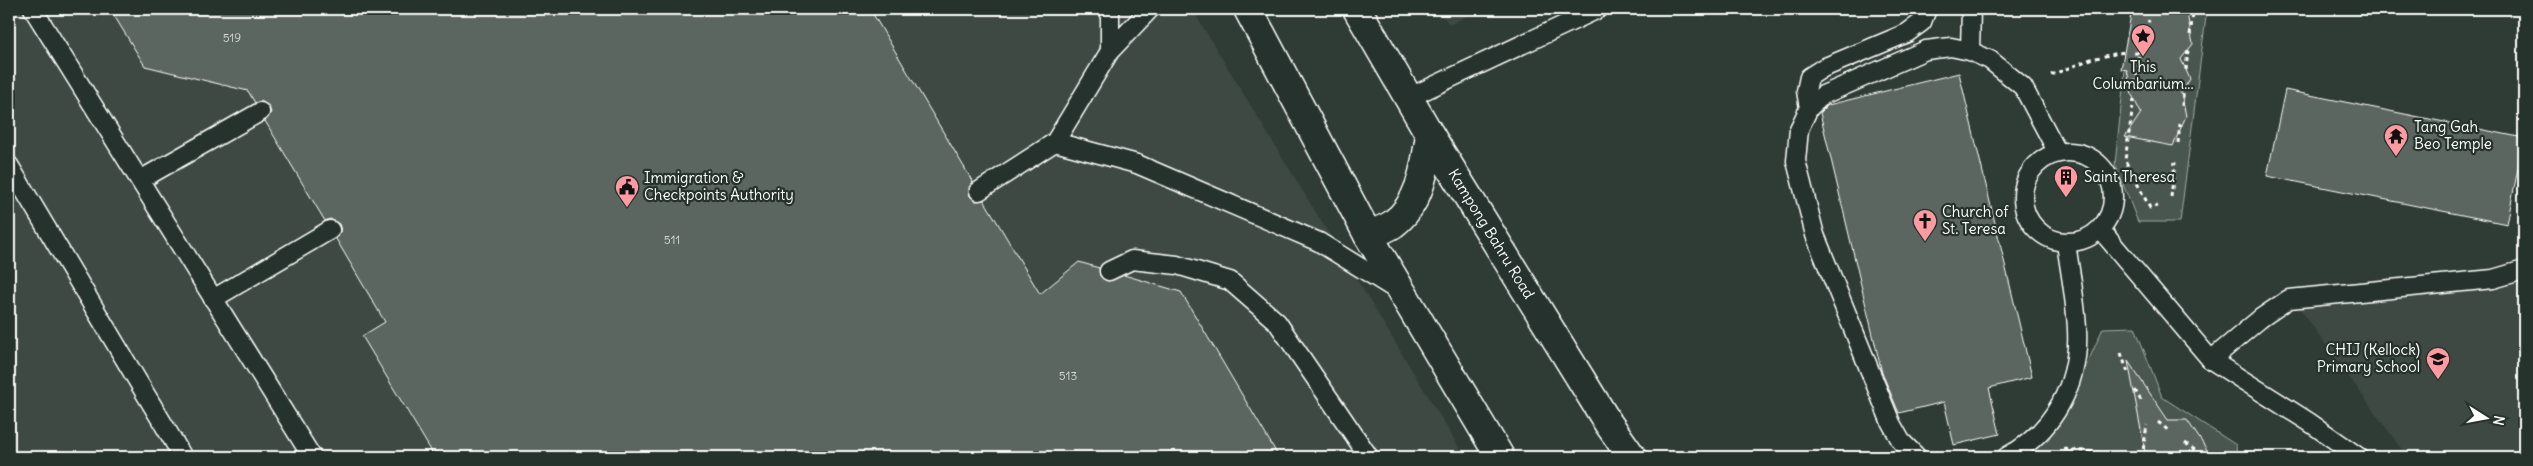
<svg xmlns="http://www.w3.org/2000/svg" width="2533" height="466" font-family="Delius,sans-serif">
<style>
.built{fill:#3c4842}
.green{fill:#4a544f;stroke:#a4aaa7}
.building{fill:#5b6661;stroke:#fff}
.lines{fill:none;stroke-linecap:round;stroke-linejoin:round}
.service-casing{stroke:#fff;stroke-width:21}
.secondary-casing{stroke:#fff;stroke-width:31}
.path{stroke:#fff;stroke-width:3;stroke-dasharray:4 4;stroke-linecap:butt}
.service{stroke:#26332d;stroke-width:18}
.secondary{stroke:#26332d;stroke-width:28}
.labels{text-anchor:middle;stroke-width:4.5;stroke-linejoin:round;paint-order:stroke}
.number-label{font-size:12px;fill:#d6d9d8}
.poi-label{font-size:15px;fill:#fff;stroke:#26332d;text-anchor:start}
.street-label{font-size:15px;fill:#fff;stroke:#26332d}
</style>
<rect width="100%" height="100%" fill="#2f3b35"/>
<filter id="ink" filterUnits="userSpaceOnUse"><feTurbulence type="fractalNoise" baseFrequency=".02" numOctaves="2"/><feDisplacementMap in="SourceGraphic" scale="10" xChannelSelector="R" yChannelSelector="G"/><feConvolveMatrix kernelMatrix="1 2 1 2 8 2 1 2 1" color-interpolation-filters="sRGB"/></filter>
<g filter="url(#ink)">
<g class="built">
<polygon points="9,9 1192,9 1465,457 9,457"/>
<polygon points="1436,9 1479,9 1450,25"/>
<polygon points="2524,263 2524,457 2407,457 2295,302"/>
</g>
<g class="green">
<polygon points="2138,9 2207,9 2180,222 2138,222 2115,164 2125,70"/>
<polygon points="2135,327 2162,397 2236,445 2237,457 2015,457 2048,440 2071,400 2103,328"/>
</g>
<g class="building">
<polygon points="110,9 870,9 973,182 969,187 970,196 975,201 984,200 1040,294 1079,262 1099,268 1100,276 1108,281 1124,275 1181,292 1279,457 435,457 362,336 385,322 336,239 341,230 339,224 330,219 325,221 265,121 271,113 269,106 261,101 255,103 248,91 145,66"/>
<polygon points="2132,9 2186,9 2193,44 2181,59 2190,79 2181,93 2186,116 2173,146 2125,137 2141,113 2132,95 2127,70 2121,69"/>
<polygon points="1959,73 2032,377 1989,388 2000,434 1954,445 1944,402 1899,413 1882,373 1820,113 1828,105"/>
<polygon points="2285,90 2524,138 2507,224 2267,176"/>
<polygon points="2128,361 2168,420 2187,420 2212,457 2146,457"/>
</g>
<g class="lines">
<g class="service-casing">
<g id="service">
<polyline points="33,9 312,457"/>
<polyline points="1110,51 1110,9"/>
<polyline points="1970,51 1971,9"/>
<polyline points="1408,98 1598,9"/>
<polyline points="1809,108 1806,91 1809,77 1823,68 1907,33 1922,22 1927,9"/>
<polyline points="1055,142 1137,164 1319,242 1395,289"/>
<circle cx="2068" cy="197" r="45"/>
<polyline points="9,165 183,457"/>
<polyline points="140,180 260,112"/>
<polyline points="979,191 1055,142 1110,51 1150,9"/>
<polyline points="2100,229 2211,360 2309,422 2359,457"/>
<polyline points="1109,271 1132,260 1177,265 1230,281 1277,322 1369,457"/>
<polyline points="213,299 330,230"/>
<polyline points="2211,360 2261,318 2289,299 2493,279 2524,270"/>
<polyline points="1917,457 1901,441 1891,423 1815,235 1796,161 1799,129 1809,108 1823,95 1926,50 1951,47 1970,51 1990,60 2023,87 2058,153"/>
<path d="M2006,457C2053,433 2080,383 2077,330C2076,301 2070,272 2066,243"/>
</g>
</g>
<g class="secondary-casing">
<g id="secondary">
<polyline points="1248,9 1368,235 1500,457"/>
<path id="s1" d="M1357,9L1430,135L1608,423L1632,457"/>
<path d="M1368,235C1376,232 1386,229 1393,224C1421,203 1425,167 1430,135"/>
</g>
</g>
<g class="path">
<polyline points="2190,35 2193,14"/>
<polyline points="2134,53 2139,53 2135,84"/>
<polyline points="2139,53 2149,20"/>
<polyline points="2186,70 2188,50"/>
<polyline points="2051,75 2091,59 2124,52"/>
<polyline points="2134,99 2125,160 2150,208 2157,206"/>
<polyline points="2182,106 2184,87"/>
<polyline points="2178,143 2180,124"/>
<polyline points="2171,197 2175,162"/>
<polyline points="2121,353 2128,373"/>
<polyline points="2135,390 2143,404"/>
<polyline points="2158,422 2169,431"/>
<polyline points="2185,443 2199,453"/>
<polyline points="2064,449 2142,457"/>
<polyline points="2142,457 2147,425"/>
</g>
<use href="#service" class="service"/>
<use href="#secondary" class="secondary"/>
</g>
</g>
<defs>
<g id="sight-pin" transform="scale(1.25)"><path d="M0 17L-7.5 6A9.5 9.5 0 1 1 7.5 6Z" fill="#ff9aa2" stroke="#26332d"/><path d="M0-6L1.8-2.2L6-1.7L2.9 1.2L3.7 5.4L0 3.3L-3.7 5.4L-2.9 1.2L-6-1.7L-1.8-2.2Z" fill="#111"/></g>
<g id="temple-pin" transform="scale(1.25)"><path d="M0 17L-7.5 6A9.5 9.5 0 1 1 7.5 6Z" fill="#ff9aa2" stroke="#26332d"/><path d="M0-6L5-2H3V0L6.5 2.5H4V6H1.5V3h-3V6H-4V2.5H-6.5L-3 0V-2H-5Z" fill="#111"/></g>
<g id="building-pin" transform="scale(1.25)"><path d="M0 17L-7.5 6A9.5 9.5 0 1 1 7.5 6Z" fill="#ff9aa2" stroke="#26332d"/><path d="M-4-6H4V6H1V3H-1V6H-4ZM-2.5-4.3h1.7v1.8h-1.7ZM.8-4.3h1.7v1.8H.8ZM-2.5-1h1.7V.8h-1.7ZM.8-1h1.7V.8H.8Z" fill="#111"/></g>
<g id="civic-pin" transform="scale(1.25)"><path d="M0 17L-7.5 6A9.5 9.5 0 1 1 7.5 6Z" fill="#ff9aa2" stroke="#26332d"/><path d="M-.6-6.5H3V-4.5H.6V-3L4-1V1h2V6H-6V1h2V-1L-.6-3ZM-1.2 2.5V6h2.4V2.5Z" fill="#111"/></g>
<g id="church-pin" transform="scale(1.25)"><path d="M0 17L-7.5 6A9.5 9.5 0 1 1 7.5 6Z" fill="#ff9aa2" stroke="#26332d"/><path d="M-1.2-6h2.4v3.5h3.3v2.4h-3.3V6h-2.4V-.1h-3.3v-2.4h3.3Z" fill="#111"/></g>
<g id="school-pin" transform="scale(1.25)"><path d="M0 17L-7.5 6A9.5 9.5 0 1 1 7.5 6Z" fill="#ff9aa2" stroke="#26332d"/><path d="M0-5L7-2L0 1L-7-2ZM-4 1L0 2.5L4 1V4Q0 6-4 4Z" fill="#111"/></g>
</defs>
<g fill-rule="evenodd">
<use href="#sight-pin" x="2143" y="36"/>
<use href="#temple-pin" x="2396" y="136"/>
<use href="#building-pin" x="2066" y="177"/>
<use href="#civic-pin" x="627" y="187"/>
<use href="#church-pin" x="1925" y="221"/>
<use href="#school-pin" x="2438" y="359"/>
</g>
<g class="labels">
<g class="number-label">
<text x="232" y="42">519</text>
<text x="672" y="244">511</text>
<text x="1068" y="380">513</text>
</g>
<g class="poi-label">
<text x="2143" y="72" text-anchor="middle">This<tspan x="2143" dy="17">Columbarium...</tspan></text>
<text x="2414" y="132">Tang Gah<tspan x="2414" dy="17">Beo Temple</tspan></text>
<text x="2084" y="182">Saint Theresa</text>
<text x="644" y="183">Immigration &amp;<tspan x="644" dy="17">Checkpoints Authority</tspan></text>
<text x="1942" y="217">Church of<tspan x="1942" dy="17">St. Teresa</tspan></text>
<text x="2420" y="355" text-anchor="end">CHIJ (Kellock)<tspan x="2420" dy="17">Primary School</tspan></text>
</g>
<g class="street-label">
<text dy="5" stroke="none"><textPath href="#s1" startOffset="262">Kampong Bahru Road</textPath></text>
</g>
</g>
<rect width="2533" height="466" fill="none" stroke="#26332d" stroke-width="30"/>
<rect x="15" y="15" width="2503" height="436" fill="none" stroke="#fff" stroke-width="2" filter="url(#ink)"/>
<g transform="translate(2486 418) rotate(101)" stroke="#26332d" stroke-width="4" paint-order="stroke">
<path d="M0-4L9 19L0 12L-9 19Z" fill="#ffffff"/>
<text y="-8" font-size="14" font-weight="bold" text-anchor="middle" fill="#ffffff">N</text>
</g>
</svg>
